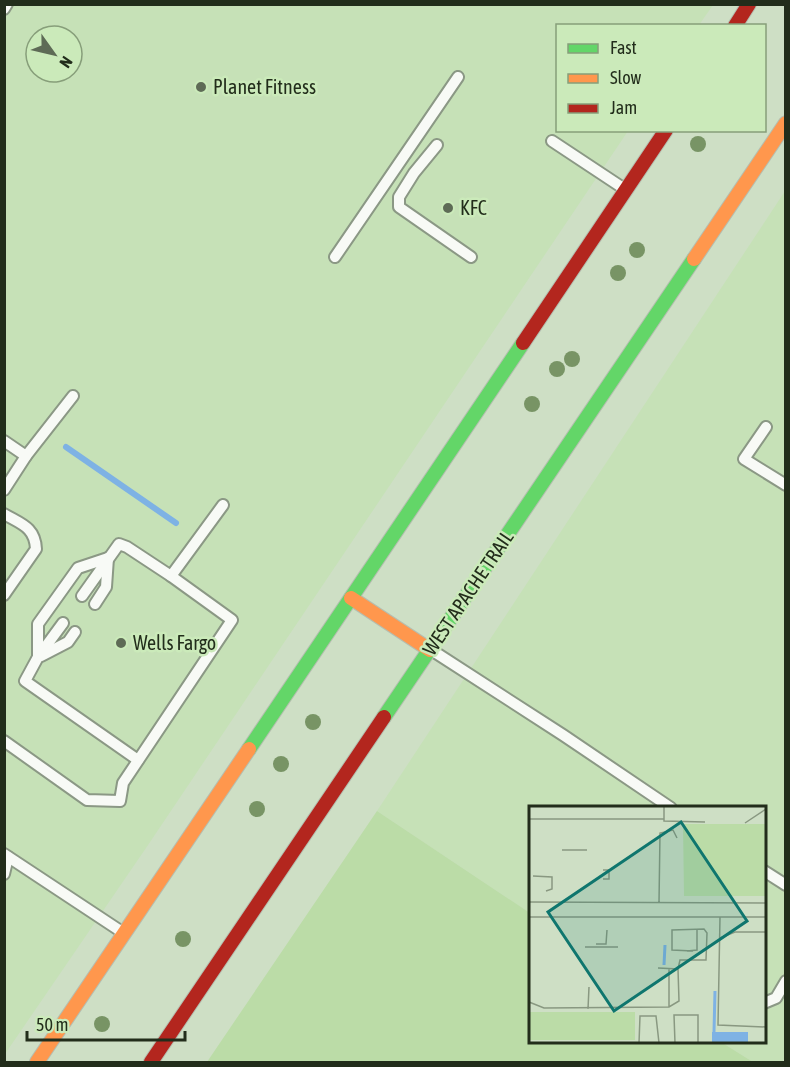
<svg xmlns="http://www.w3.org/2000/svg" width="790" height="1067" font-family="'Asap Condensed',sans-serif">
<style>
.built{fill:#c6e1b7;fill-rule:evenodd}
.green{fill:#bbdca7}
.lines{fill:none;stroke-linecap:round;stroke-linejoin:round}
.stream{stroke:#7eb2e4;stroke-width:6}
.lane-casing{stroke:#8b9885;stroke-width:14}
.fast-casing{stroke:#b5beb0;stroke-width:16}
.slow-casing{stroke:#b5beb0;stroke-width:16}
.jam-casing{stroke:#b5beb0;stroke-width:16}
.lane{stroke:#f8faf6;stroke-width:10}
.fast{stroke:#63d668;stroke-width:14}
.slow{stroke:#ff974d;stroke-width:14}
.jam{stroke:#b3261e;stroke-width:14}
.tree{fill:#789465}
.poi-dot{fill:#5e6b56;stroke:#cbeaba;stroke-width:2}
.labels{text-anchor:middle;stroke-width:5;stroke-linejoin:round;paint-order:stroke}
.poi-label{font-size:20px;fill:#222d1b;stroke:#cbeaba;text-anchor:start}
.street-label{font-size:20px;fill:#222d1b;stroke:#cbeaba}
.inset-river{fill:none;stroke:#7eb2e4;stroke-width:3}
.inset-road{fill:none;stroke:#899881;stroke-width:1.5}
.view{fill:#0f766e;fill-opacity:0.15;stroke:#0f766e;stroke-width:3}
.inset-edge{fill:none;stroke:#222d1b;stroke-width:3}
</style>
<rect width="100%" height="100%" fill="#cedfc5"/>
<g class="built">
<path d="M5,5H713L699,25L558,26V130L628,131L146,848L5,1054ZM36,36H72V72H36Z"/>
<polygon points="785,191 785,1057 782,1062 753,1062 721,1042 764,1042 764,808 530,808 530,913 377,811"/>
</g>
<polygon class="green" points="377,811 530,913 530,1042 721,1042 753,1062 207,1062"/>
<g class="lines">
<polyline class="stream" points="66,447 176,523"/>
<g class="lane-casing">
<g id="lane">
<polyline points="4,9 7,4"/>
<polyline points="552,141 623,188"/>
<polyline points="437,145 414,173 399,197 399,207 471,257"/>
<polyline points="335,257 458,77"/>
<polyline points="766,427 744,459 786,485"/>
<polyline points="4,441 26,456"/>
<polyline points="4,490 26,456 73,396"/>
<path d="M4,514C21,524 35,527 36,549L4,595"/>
<polyline points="171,576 223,505"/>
<polyline points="95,604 106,587 108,558"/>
<polyline points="63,623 38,657 25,681 138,760"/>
<polyline points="433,651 563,735 671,808"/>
<polyline points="41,656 68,642 75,632"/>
<polyline points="38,657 38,624 78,568 108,558"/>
<polyline points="4,741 87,800 120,801 123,783 232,620 171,576 127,547 119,544 82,596"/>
<polyline points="4,854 122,932"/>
<polyline points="764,871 786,885"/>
<polyline points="4,874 8,857"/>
<polyline points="764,1003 776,998 786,981"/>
</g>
</g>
<g class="fast-casing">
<g id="fast">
<polyline points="384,717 694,259"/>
<polyline points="249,749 523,343"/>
</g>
</g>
<g class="slow-casing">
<g id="slow">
<polyline points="694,259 786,123"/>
<polyline points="351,598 430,650"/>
<polyline points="37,1062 249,749"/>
</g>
</g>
<g class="jam-casing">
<g id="jam">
<polyline points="735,26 749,4"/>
<polyline points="523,343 666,130"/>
<polyline points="151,1062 384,717"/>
</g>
</g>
<use href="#lane" class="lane"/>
<use href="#fast" class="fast"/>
<use href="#slow" class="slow"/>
<use href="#jam" class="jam"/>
</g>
<g class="tree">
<circle cx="698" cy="144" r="8"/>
<circle cx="637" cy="250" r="8"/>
<circle cx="618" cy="273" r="8"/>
<circle cx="572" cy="359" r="8"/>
<circle cx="557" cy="369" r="8"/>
<circle cx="532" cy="404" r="8"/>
<circle cx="313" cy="722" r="8"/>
<circle cx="281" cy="764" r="8"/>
<circle cx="257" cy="809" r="8"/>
<circle cx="183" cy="939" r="8"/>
<circle cx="102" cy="1024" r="8"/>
</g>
<g class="poi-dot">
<circle cx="201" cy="87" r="6"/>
<circle cx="448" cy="208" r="6"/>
<circle cx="121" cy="643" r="6"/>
</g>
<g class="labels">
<g class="poi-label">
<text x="213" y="94">Planet Fitness</text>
<text x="460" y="215">KFC</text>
<text x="133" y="650">Wells Fargo</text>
</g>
<g class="street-label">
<text transform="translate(468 593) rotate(-56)" y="7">WEST APACHE TRAIL</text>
</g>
</g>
<g transform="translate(529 806)">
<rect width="237" height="237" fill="#cedfc5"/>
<path d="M154,18H237V90H155ZM0,206H106V234H0Z" fill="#bbdca7"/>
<path d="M183,226H219V237H183Z" fill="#7eb2e4"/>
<path class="inset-river" d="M135,159L136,139M185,226L186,185"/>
<path class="inset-road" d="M135,0V15L176,16M0,13H135M216,17L237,3M33,44H58M74,64H80V73H74M4,70L23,71V83L17,85M0,96L237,97M130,97L131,27L144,24L148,32M0,111H237M191,111L189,219L237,221M191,132L206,126H237M67,138H77L78,124M56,141H89M158,145L168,144V124M140,163V201M149,163L151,154H177L178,127L175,123L143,124V144L164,145M0,196L15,202L140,201L150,195L149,163L129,162M59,203L60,181M110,237L111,210H127L130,237M146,237L145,209H169V237"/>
<path class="view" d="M152,16L218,115L85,205L19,106Z"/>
<rect width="237" height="237" class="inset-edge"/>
</g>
<rect width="790" height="1067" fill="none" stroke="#222d1b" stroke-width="12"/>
<rect x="556" y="24" width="210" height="108" fill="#cbeaba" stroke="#879e7a" stroke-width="1.5"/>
<rect x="568" y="44" width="30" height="9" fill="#63d668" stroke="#879e7a" stroke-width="1.5"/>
<text x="610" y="54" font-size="18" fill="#222d1b">Fast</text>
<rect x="568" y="74" width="30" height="9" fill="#ff974d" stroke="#879e7a" stroke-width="1.5"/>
<text x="610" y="84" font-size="18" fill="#222d1b">Slow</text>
<rect x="568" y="104" width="30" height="9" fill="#b3261e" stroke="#879e7a" stroke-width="1.5"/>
<text x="610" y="114" font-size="18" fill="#222d1b">Jam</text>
<g transform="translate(54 54) rotate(124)"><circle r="28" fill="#cbeaba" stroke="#879e7a" stroke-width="1.5"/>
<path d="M0-4.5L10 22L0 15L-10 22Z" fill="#5e6b56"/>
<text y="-9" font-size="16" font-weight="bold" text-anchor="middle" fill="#222d1b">N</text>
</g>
<path d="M27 1031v9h158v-9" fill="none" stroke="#222d1b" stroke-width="3"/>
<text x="36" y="1031" font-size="18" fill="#222d1b" stroke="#cbeaba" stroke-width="4.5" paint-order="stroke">50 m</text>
</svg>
